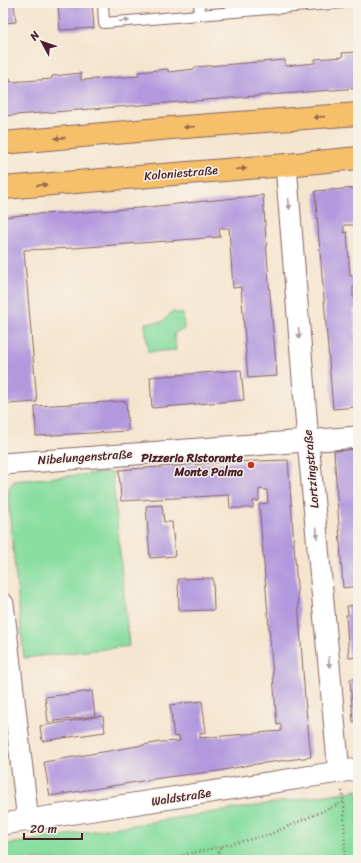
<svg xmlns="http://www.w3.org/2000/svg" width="361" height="863" font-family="Sriracha,sans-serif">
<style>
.green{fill:#89dea0;stroke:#6a7e66}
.building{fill:#b299de}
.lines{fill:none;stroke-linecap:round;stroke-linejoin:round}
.service-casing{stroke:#866464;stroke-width:12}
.minor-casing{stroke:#866464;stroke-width:23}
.primary-casing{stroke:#866464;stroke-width:24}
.path{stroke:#866464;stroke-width:2.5;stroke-dasharray:1 3;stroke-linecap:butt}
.service{stroke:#fff;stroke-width:10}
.minor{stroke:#fff;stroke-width:21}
.primary{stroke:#f6c06b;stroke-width:22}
.oneway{fill:#ae9aa0}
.oneway2{fill:#976748}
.poi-dot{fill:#c8321e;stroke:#f7f3e8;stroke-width:1.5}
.labels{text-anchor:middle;stroke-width:3;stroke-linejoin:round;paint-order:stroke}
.street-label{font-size:12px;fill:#4a1f2b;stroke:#f7f3e8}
.poi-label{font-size:12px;font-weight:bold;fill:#4a1f2b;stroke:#f7f3e8;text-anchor:end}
</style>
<rect width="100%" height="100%" fill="#f7f3e8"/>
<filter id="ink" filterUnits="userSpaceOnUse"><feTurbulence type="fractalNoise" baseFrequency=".025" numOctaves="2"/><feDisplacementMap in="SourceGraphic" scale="8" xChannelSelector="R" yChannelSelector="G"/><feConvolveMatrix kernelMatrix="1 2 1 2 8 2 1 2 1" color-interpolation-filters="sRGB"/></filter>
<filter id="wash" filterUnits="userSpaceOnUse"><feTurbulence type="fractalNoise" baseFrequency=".012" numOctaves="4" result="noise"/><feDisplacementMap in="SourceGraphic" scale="16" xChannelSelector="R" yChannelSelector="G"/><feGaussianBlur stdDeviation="0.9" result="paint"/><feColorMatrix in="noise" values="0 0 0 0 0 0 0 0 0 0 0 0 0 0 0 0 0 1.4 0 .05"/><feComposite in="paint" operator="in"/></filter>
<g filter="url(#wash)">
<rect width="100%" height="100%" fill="#f5e5cf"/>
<g class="green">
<polygon points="172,312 183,314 184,329 174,333 176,350 148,352 145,323 162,322"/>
<polygon points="112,472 129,646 24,658 8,499 9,488 14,481"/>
<polygon points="358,790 358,860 3,860 3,845"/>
</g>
<g id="blocks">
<g class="building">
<polygon points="3,3 14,3 16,22 3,23"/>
<polygon points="58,3 92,3 94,28 60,30"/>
<polygon points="228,3 249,3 249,4 228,6"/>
<polygon points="358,52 358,88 3,116 3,78 10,78 10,82 52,79 52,76 81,73 81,80 139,76 138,72 168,69 168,72 195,69 195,67 285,60 285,66 315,63 315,59 343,57 342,53"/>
<polygon points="358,188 358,219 355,219 355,225 344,225 344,233 347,232 350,276 358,275 358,287 353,287 353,297 358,297 358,308 354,309 358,364 358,407 333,409 315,191"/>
<polygon points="263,195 269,283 277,376 248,378 241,287 233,288 229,228 219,228 220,237 74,248 24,250 37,402 7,404 3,352 3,217 33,214 72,213 139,208"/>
<polygon points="241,370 244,400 152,408 150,377"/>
<polygon points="126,401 128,431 36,436 35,406"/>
<polygon points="358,449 358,586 343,588 334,451"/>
<polygon points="288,460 305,699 311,757 249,765 219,771 167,777 50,796 44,762 161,742 180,741 179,736 174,737 170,705 202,701 206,732 200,733 200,738 281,731 281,724 277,725 259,504 268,503 267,490 259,489 259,501 253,501 253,508 230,508 229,495 121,501 119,470 228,462"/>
<polygon points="162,505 164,522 172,522 175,556 150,558 146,506"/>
<polygon points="213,578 214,610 179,611 178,579"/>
<polygon points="358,605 358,657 349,658 346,615 348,615 347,606"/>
<polygon points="350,679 358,679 358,722 353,722"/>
<polygon points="92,691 95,716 48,722 45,697"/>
<polygon points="103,716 105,732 42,741 40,726"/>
</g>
</g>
</g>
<g filter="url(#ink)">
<use href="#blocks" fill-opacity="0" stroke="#866464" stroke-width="1"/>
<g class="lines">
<g class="service-casing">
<g id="service">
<polyline points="103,3 104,23 342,3"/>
<polyline points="199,3 200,15"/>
</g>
</g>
<g class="minor-casing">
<g id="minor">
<polyline points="286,165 308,441 339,772"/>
<polyline points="3,464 358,437"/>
<polyline points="3,604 28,821"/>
<polyline points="3,824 358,769"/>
</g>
</g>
<g class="primary-casing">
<g id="primary">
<polyline points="3,143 171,128 358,114"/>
<polyline points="3,188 286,165 358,158"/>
</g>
</g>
<g class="path">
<polyline points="342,791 344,802 345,860"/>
<polyline points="164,860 268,835 344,802"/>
<polyline points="216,860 221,846"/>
</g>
<use href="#service" class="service"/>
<use href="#minor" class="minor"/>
<use href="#primary" class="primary"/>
</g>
<defs><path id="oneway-solid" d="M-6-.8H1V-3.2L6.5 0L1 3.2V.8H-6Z"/></defs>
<g class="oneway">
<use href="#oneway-solid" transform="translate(124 21) rotate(-5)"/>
<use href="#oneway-solid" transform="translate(289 204) rotate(85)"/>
<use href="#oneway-solid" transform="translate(299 333) rotate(85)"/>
<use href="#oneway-solid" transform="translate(317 533) rotate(85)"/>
<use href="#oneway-solid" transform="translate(329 662) rotate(85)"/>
</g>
<g class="oneway2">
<use href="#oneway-solid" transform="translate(319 117) rotate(176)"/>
<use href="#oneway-solid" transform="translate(189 127) rotate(176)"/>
<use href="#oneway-solid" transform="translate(60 138) rotate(175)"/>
<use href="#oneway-solid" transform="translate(241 169) rotate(-5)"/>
<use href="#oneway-solid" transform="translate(42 185) rotate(-5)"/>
</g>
</g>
<circle class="poi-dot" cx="251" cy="465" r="4"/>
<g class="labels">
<g class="street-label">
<text transform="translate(181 173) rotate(-5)" y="4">Koloniestraße</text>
<text transform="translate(85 457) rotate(-4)" y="4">Nibelungenstraße</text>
<text transform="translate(311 469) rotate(-95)" y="4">Lortzingstraße</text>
<text transform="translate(181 797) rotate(-9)" y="4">Waldstraße</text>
</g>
<g class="poi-label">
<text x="243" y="462">Pizzeria Ristorante<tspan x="243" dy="14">Monte Palma</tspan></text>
</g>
</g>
<rect width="361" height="863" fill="none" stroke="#f7f3e8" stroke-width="16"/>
<g transform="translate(42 42) rotate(310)" stroke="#f7f3e8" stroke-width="3" paint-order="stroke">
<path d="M0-3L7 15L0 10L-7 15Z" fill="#4a1f2b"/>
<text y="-6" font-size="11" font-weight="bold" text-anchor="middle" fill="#4a1f2b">N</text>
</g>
<path d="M24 833v6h58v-6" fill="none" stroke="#4a1f2b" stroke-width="2"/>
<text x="30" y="833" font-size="12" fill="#4a1f2b" stroke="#f7f3e8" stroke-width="3" paint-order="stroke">20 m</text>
</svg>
